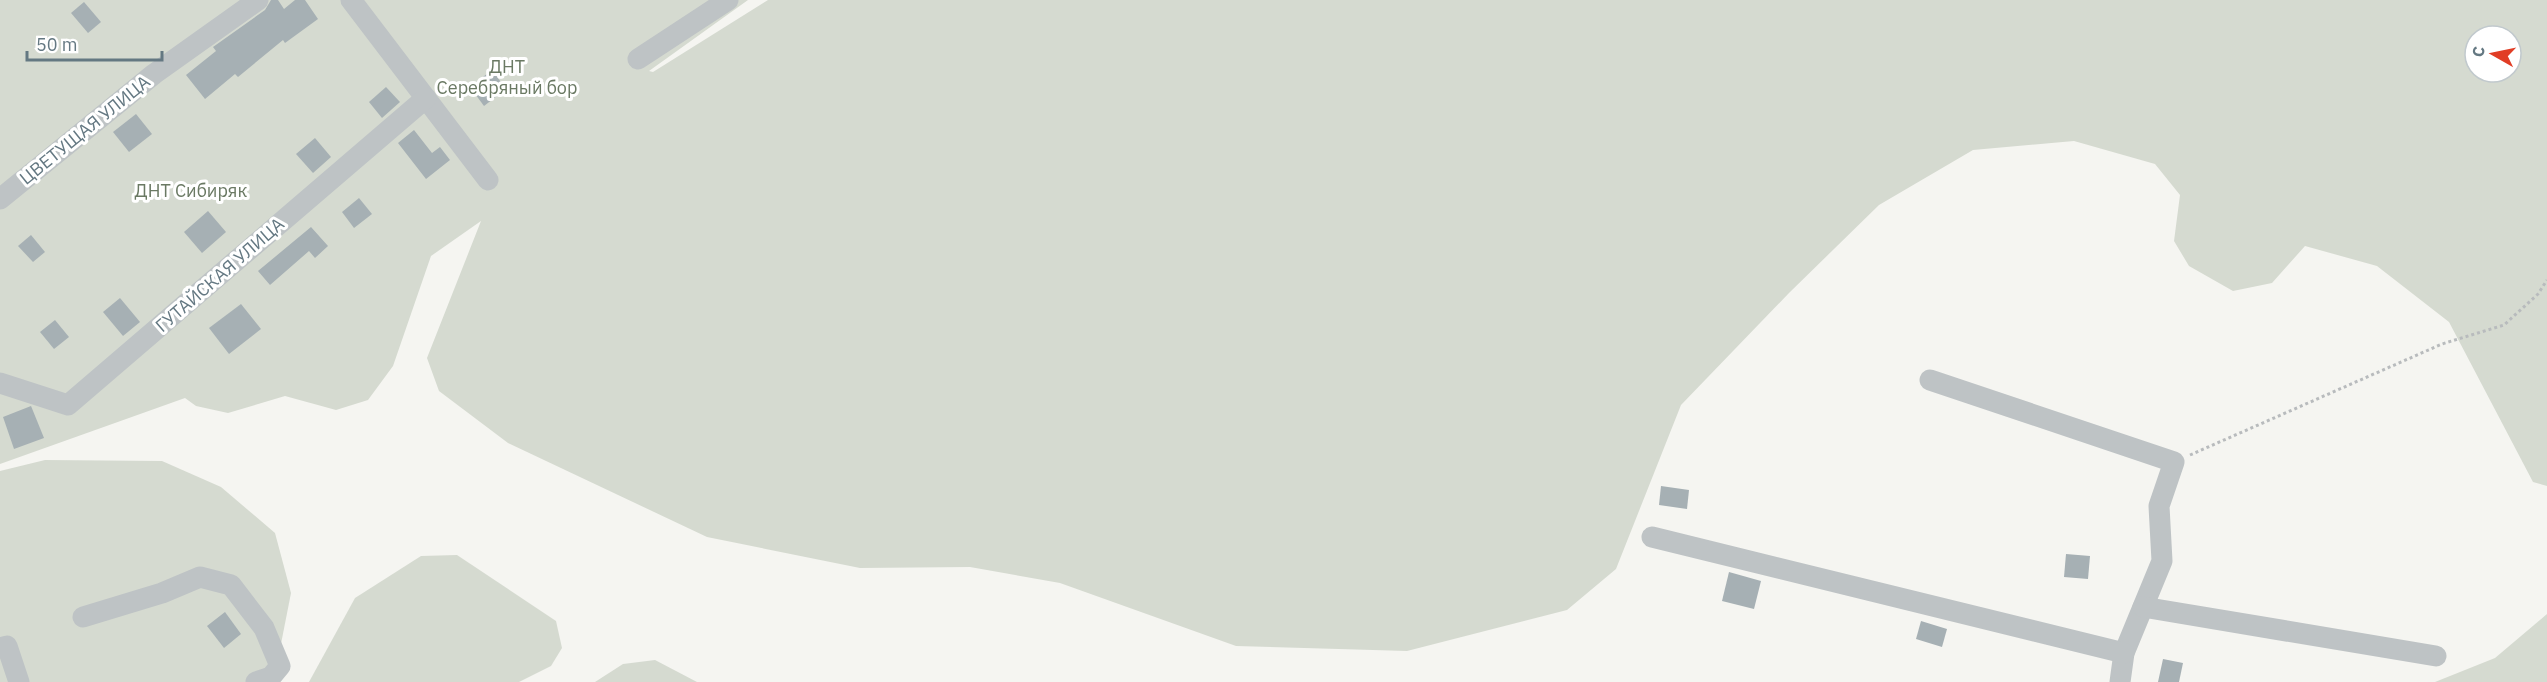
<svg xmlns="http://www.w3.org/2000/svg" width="2547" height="682" font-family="'IBM Plex Sans',sans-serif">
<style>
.green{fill:#d5dad0;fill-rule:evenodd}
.building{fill:#a6b0b4}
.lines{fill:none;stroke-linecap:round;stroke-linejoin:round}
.path{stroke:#b8bbbd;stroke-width:3;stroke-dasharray:3 3;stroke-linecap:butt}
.minor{stroke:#bec3c5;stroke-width:21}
.labels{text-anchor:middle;stroke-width:6;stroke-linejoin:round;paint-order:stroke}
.park-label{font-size:18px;fill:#6a7963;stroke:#fff}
.street-label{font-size:18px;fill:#647882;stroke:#fff}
</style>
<rect width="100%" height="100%" fill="#f5f5f1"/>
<g class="green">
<path d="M0,0H748L649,71L653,72L768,0H2547V486L2533,482L2449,322L2377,266L2305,246L2272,283L2233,291L2189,266L2174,241L2180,195L2155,164L2074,141L1973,150L1879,205L1789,293L1681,405L1616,569L1567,610L1407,651L1236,646L1060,583L970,567L860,568L707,537L508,443L439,391L427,358L481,221L431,256L393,366L368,400L336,410L285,396L228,413L196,406L185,398L0,464ZM2475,36H2511V72H2475Z"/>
<polygon points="45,460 162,461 221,487 275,533 291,593 279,654 268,682 0,682 0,471"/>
<polygon points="457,555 556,621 562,648 551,666 519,682 309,682 355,598 421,556"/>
<polygon points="2547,614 2547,682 2435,682 2495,658"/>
<polygon points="655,660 697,682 595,682 623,664"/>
</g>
<g class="building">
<polygon points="271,0 278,0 284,9 295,0 305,0 318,19 285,43 283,40 238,77 235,74 205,99 186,75 216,51 213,47 265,10"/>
<polygon points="84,2 101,22 88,33 71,13"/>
<polygon points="492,70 506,89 484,106 470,87"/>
<polygon points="386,87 400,102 382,118 369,102"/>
<polygon points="136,114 152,134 129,152 113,132"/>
<polygon points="414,130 432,153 440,147 450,160 426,179 398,143"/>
<polygon points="315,138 331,157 313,173 296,154"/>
<polygon points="359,198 372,214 354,228 342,212"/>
<polygon points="208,211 226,232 202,253 184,232"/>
<polygon points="311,227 328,246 315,258 309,251 270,285 258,271"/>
<polygon points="31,235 45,252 33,262 18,246"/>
<polygon points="120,298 140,322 123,336 103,312"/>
<polygon points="241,304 261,329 229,354 209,328"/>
<polygon points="55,320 69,337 54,349 40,332"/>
<polygon points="31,406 44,438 14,449 3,417"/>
<polygon points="1661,486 1689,490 1687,509 1659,505"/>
<polygon points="2066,554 2090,556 2088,579 2064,577"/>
<polygon points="1729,572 1761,581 1754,609 1722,601"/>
<polygon points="225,612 241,634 224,648 207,626"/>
<polygon points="1921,621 1947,629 1942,647 1916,639"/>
<polygon points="2163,659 2183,663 2179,682 2158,682"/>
</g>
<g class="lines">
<polyline class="path" points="2190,455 2442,344 2504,325 2538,294 2547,280"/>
<g class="minor">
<polyline points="351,0 488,180"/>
<polyline points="638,59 728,0"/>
<polyline points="0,199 154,74 258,0"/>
<polyline points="1930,380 2174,462 2159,506 2162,561 2124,653 2120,682"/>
<polyline points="0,383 68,405 426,98"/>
<polyline points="1652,537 2124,653"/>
<polyline points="2143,607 2436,656"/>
<polyline points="83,617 162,593 200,577 231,585 264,628 280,666 271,677 256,682"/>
<polyline points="0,648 7,646 19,682"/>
</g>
</g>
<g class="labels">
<g class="park-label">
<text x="507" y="73">ДНТ<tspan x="507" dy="21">Серебряный бор</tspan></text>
<text x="191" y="197">ДНТ Сибиряк</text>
</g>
<g class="street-label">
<text transform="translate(85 130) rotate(-39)" y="6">ЦВЕТУЩАЯ УЛИЦА</text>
<text transform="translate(220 275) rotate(-41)" y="6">ГУТАЙСКАЯ УЛИЦА</text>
</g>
</g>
<g transform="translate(2493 54) rotate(279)"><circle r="28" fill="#ffffff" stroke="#c1c9cd" stroke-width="1.5"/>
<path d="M0-4.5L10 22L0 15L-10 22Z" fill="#e13d25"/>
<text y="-9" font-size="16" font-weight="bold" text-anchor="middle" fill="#647882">С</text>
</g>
<path d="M27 51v9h135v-9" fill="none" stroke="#647882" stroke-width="3"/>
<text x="36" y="51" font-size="18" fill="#647882" stroke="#ffffff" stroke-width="4.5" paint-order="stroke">50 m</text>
</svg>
